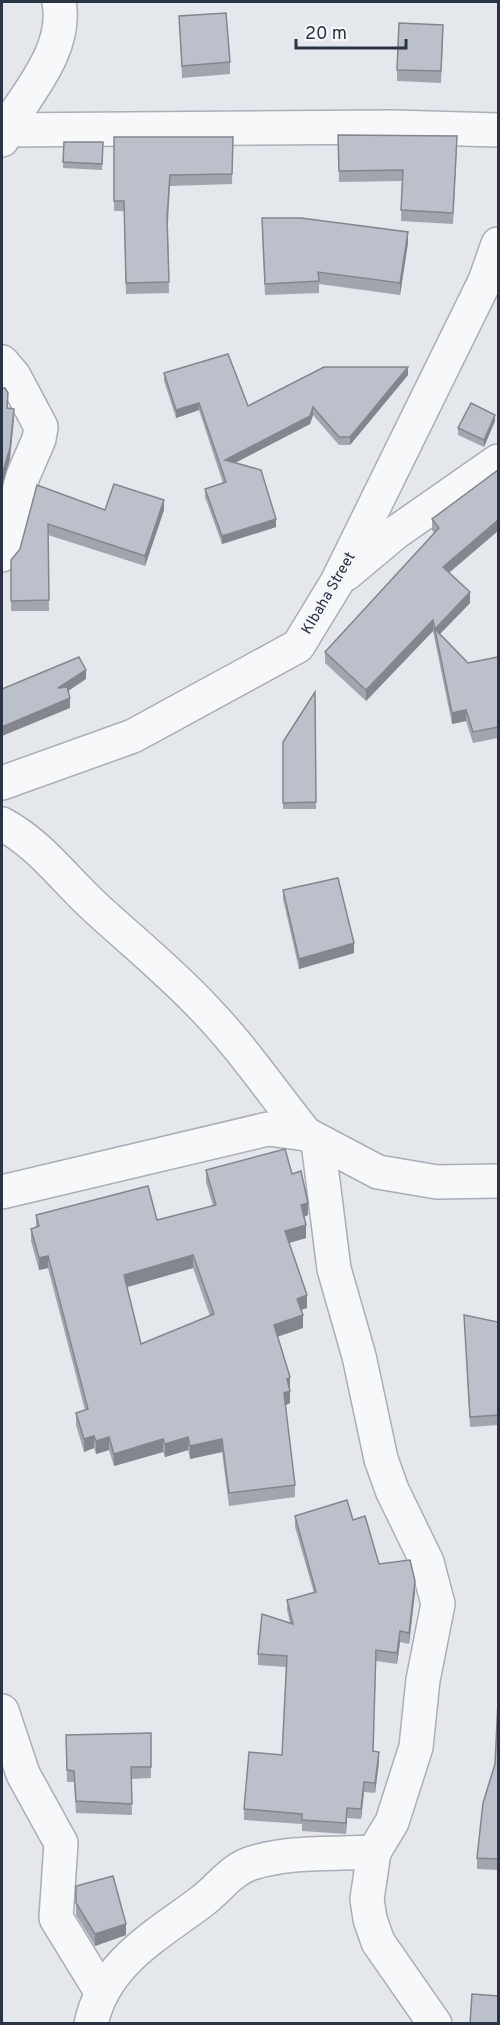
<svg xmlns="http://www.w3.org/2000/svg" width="500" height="2025" font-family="Overpass,sans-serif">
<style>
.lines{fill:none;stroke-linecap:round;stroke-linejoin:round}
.minor-casing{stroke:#a9aeb7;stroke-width:36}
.minor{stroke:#f7f8fa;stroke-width:33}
.wall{fill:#a1a5ae;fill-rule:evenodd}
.shaded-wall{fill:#83868d}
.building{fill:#bbc0ca;stroke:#83868d;stroke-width:1.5;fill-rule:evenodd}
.labels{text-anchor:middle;stroke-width:6;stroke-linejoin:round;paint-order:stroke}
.street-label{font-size:15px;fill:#2b3445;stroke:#f4f6f9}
</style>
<rect width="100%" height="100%" fill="#e4e7ec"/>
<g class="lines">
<g class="minor-casing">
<g id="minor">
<polyline points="2,130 393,127 498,130"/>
<path d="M2,140L5,130C28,92 68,49 59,2"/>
<polyline points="2,362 14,376 41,427 39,439 23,476 2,555"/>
<polyline points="346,574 395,533 498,461"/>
<polyline points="2,783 133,736 298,646 337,582 485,281 498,244"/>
<path d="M2,824C40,844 65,880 96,908C132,941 170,972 203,1007C241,1046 272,1092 306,1134"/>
<polyline points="318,1142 334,1269 359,1356 381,1459 392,1490 427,1562 438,1604 423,1680 416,1747 392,1822 374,1852 367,1899 370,1919 378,1942 435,2024"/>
<polyline points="2,1192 268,1129 306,1134 378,1172 437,1182 498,1181"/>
<polyline points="2,1711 23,1774 61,1843 56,1918 102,1993"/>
<path d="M91,2024C104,1963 156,1936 201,1902C219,1889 230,1870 252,1863C290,1851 334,1854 374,1852"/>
</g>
</g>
<use href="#minor" class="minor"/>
</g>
<g class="wall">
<polygon points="179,16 230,62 230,74 182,78"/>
<polygon points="443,37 441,83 397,81 397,70"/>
<polygon points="338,135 457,148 453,224 401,221 402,181 339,182"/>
<polygon points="114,137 233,137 232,184 170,186 168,225 169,293 126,294 124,211 114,211"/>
<polygon points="64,142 103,148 102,170 63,168"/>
<polygon points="262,230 408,243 400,295 319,284 319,293 265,295"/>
<polygon points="164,373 248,406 408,375 350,445 339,445 313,415 310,424 235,463 276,527 222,544 205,497 205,489 223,483 199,410 176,418 164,381"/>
<polygon points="495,421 484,447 458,435 458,428"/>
<polygon points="498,470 449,573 470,603 440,634 468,663 498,657 498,738 473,743 466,721 452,724 433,631 366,701 325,663 325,652 434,533 432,530 432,519"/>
<polygon points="37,485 105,510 164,510 145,566 48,535 49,611 11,611 11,560 20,549"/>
<polygon points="315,692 316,809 283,809 283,742"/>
<polygon points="283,890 354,953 299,969 283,899"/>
<path d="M206,1170L292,1174L308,1215L304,1217L306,1238L289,1243L307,1308L301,1310L303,1328L278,1336L290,1377V1403L285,1405L295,1485V1497L229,1506L222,1452L190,1459L188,1450L165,1457L163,1452L114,1466L109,1450L96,1454L94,1448L84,1452L76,1425V1413L85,1410L48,1268L39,1270L31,1241V1229L36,1227V1215L157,1220L213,1206L206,1182ZM193,1268L210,1316L141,1344L127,1287Z"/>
<polygon points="464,1315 498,1322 498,1425 470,1427"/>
<polygon points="295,1516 353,1520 379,1564 415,1592 409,1644 400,1642 397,1664 376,1661 373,1751 379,1762 375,1793 364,1792 361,1819 347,1818 346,1834 302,1831 302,1824 244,1820 244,1809 282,1755 286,1667 258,1665 258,1654 290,1623 287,1610 287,1600 314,1593 295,1527"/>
<polygon points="498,1701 498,1870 477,1869 477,1858 495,1764"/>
<polygon points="151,1733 151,1778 131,1779 132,1815 76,1813 74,1782 67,1782 66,1747"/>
<polygon points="76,1886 126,1935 95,1946 76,1915"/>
</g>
<g class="shaded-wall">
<polygon points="408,232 408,243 400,295 400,283"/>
<polygon points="408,367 408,375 350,445 350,437"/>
<polygon points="199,403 199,410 176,418 176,410"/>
<polygon points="313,407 313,415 310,424 225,468 225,460"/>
<polygon points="14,409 14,420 10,459 2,486 2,475"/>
<polygon points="495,415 495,421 484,447 484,440"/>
<polygon points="164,500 164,510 145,566 145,556"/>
<polygon points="276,519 276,527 222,544 222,536"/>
<polygon points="498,520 498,531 443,578 443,567"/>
<polygon points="470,592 470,603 436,638 435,629"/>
<polygon points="433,620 433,631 366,701 366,690"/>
<polygon points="86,670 86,679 58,698 58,688"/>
<polygon points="70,698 70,708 2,736 2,727"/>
<polygon points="466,710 466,721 452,724 452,713"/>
<polygon points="354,943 354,953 299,969 299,959"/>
<polygon points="308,1203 308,1215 301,1218 301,1205"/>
<polygon points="306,1225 306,1238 285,1244 285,1231"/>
<polygon points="193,1255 193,1268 124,1288 124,1275"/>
<polygon points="48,1256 48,1268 39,1270 39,1258"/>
<polygon points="307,1295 307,1308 297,1311 297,1299"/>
<polygon points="303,1315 303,1328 274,1338 274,1325"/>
<polygon points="290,1377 290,1390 287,1379"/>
<polygon points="290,1391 290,1403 284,1406 284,1393"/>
<polygon points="94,1436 94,1448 84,1452 84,1439"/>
<polygon points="109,1437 109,1450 96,1454 96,1441"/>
<polygon points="188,1437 188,1450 165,1457 165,1444"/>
<polygon points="163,1439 163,1452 114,1466 114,1454"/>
<polygon points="222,1439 222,1452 190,1459 190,1446"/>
<polygon points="415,1581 415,1592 409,1644 409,1633"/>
<polygon points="400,1631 400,1642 397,1664 397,1653"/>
<polygon points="379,1752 379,1762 375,1793 375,1783"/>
<polygon points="364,1782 364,1792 361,1819 361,1809"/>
<polygon points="347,1808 347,1818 346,1834 346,1823"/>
<polygon points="126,1924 126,1935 95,1946 95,1934"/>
</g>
<g class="building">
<polygon points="226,13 230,62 182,66 179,16"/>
<polygon points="399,23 443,25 441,71 397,70"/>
<polygon points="338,135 457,136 453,213 401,210 403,170 339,171"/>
<polygon points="114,137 233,137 232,174 170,175 167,218 169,282 126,283 124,201 114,201"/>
<polygon points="64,142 103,142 102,164 63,162"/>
<polygon points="262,218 301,218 408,232 400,283 318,272 319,281 265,284"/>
<polygon points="228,354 248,406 324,367 408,367 350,437 339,437 313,407 310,416 225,460 261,470 276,519 222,536 205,489 226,482 199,403 176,410 164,373"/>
<polygon points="2,388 5,388 8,393 7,408 14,409 10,448 2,475"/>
<polygon points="471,403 495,415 484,440 458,428"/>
<polygon points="498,470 498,520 443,567 470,592 435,629 468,663 498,657 498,727 473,732 466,710 452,713 433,620 366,690 325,652 439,528 432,519"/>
<polygon points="114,484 164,500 145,556 48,524 49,600 11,601 11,560 20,549 37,485 105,510"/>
<polygon points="79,657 86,670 58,688 67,687 70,698 2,727 2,689"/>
<polygon points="315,692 316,802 283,803 283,742"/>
<polygon points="338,878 354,943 299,959 283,890"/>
<path d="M285,1149L292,1174L301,1171L308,1203L301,1205L306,1225L285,1231L307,1295L297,1299L303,1315L274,1325L290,1377L287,1379L290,1391L284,1393L295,1485L229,1493L222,1439L190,1446L188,1437L165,1444L163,1439L114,1454L109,1437L96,1441L94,1436L84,1439L76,1413L88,1409L48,1256L39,1258L31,1229L39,1226L36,1215L148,1186L157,1220L216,1205L206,1170ZM193,1255L214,1314L141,1344L124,1275Z"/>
<polygon points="464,1315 498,1322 498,1415 470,1417"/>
<polygon points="347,1500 353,1520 365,1516 379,1564 410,1560 415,1581 409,1633 400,1631 397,1653 376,1650 373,1751 379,1752 375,1783 364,1782 361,1809 347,1808 346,1823 302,1820 302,1814 244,1809 249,1752 282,1755 287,1656 258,1654 262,1614 293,1624 287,1600 316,1592 295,1516"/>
<polygon points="498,1701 498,1859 477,1858 483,1803 495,1764"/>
<polygon points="151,1733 151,1767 131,1767 132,1804 76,1801 74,1771 67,1770 66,1735"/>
<polygon points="113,1876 126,1924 95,1934 76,1903 76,1886"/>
<polygon points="472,1994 498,1996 498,2024 470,2024"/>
</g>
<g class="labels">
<g class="street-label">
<text transform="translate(328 593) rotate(-60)" y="5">KIbaha Street</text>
</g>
</g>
<rect width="500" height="2025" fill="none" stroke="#2b3445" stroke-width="6"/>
<path d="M296 39v9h110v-9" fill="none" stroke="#2b3445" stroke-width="3"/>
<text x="305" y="39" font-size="18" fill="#2b3445" stroke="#f4f6f9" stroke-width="4.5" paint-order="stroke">20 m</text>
</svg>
